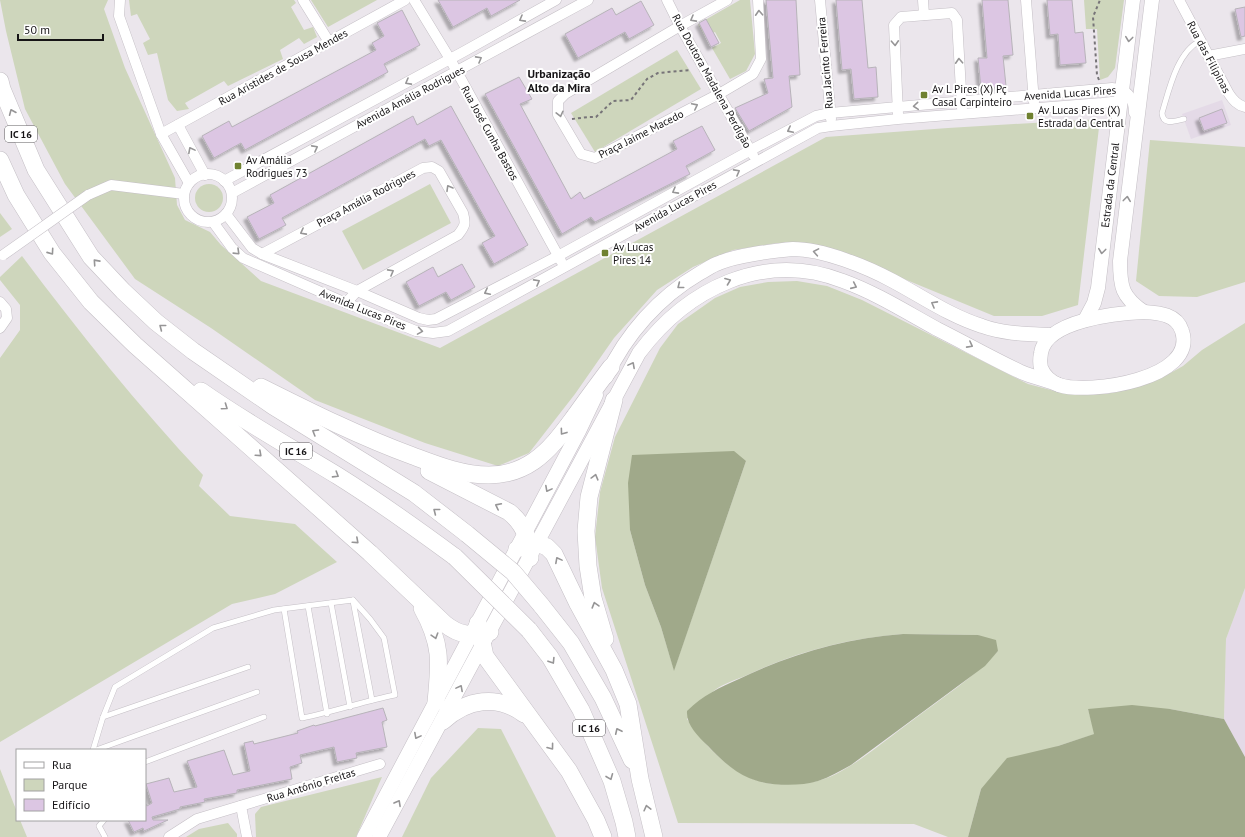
<svg xmlns="http://www.w3.org/2000/svg" width="1245" height="837" font-family="'PT Sans',sans-serif">
<style>
.built{fill:#e4dae7}
.green{fill:#ced6bc;fill-rule:evenodd}
.forest{fill:#a0a98a}
.building{fill:#dcc6e3;stroke:#b7b3b9;filter:url(#shadow)}
.lines{fill:none;stroke-linecap:round;stroke-linejoin:round}
.service-casing{stroke:#c4bfc5;stroke-width:6}
.minor-casing{stroke:#c4bfc5;stroke-width:11}
.secondary-casing{stroke:#c4bfc5;stroke-width:15}
.trunk-casing{stroke:#c4bfc5;stroke-width:18}
.path{stroke:#777478;stroke-width:2;stroke-dasharray:3 3;stroke-linecap:butt}
.service{stroke:#fff;stroke-width:5}
.minor{stroke:#fff;stroke-width:10}
.secondary{stroke:#fff;stroke-width:14}
.trunk{stroke:#fff;stroke-width:17}
.minor-bridge-casing{stroke:#c4bfc5;stroke-width:11;stroke-linecap:butt}
.trunk-bridge-casing{stroke:#c4bfc5;stroke-width:18;stroke-linecap:butt}
.minor-bridge{stroke:#fff;stroke-width:10}
.trunk-bridge{stroke:#fff;stroke-width:17}
.oneway{stroke:#969596}
.poi-dot{fill:#6f8130;stroke:#fff;stroke-width:1.5}
.labels{text-anchor:middle;stroke-width:4;stroke-linejoin:round;paint-order:stroke}
.shield{fill:#fff;stroke:#5c5a5c;stroke-width:1}
.shield-label{font-size:10px;font-weight:bold;fill:#161416}
.street-label{font-size:11px;fill:#161416;stroke:#fff}
.poi-label{font-size:11px;fill:#161416;stroke:#fff;text-anchor:start}
.neighbourhood-label{font-size:12px;font-weight:bold;fill:#161416;stroke:#fff}
</style>
<defs>
<filter id="shadow"><feDropShadow dx="-3.5" dy="3.5" stdDeviation="1" flood-color="#0004"/></filter>
</defs>
<rect width="100%" height="100%" fill="#ebe6ec"/>
<g class="built">
<polygon points="1222,100 1231,125 1191,139 1182,114"/>
<polygon points="1245,588 1245,757 1224,719 1226,639"/>
</g>
<g class="green">
<polygon points="0,0 108,0 104,9 125,68 175,178 177,205 185,220 210,232 221,245 261,281 440,348 826,137 948,128 1100,119 1078,305 1042,316 994,316 858,260 823,248 778,243 733,250 693,267 657,290 614,338 575,394 529,453 498,466 425,443 315,400 211,328 135,279 65,184 25,109 6,31"/>
<polygon points="129,0 294,0 296,3 291,7 304,30 313,27 317,37 304,44 299,38 280,50 283,59 228,86 224,81 185,103 189,109 177,111 168,100 157,53 148,55 143,43 150,39 137,14 131,16"/>
<polygon points="311,0 377,0 328,27"/>
<polygon points="740,0 750,0 755,54 746,71 730,79 712,48 721,43 715,32 705,36 698,24"/>
<polygon points="1084,0 1124,0 1115,68 1108,77 1100,80 1097,29 1086,29"/>
<polygon points="677,50 701,89 595,152 571,113"/>
<polygon points="1150,140 1245,147 1245,282 1197,297 1159,296 1136,281"/>
<circle cx="209" cy="198" r="14"/>
<polygon points="430,184 451,223 363,270 342,231"/>
<polygon points="0,213 12,229 0,237"/>
<path d="M22,256C79,332 138,406 203,475L199,486L230,516L295,524L337,562L275,594L232,604L0,742V358L20,330V305L0,280V277Z"/>
<path d="M797,281L827,286L862,300L1028,384L1066,394H1106L1136,387L1165,376L1183,366L1202,350L1245,323V588L1226,639L1224,719L1170,709H1088L1095,734L1058,746L981,789L968,837H948L914,824L678,823L602,588L595,537L600,492L615,437L660,348L678,324L715,298L740,287L768,282ZM746,461L674,670L661,627L645,585L630,530ZM903,634L978,635L998,651C973,678 942,698 913,720C888,738 863,760 836,774C822,781 807,784 792,784C782,784 771,785 762,782C731,774 703,744 687,719C695,710 705,697 715,690C723,684 735,680 745,676C795,652 848,638 903,634Z"/>
<polygon points="478,728 501,729 556,837 402,837 431,778"/>
<polygon points="0,769 17,812 17,820 20,820 27,837 0,837"/>
<polygon points="382,777 356,837 256,837 255,814 261,807"/>
<polygon points="228,823 237,834 237,837 186,837 199,829"/>
</g>
<g class="forest">
<polygon points="734,451 746,461 674,671 661,627 645,585 630,530 628,483 632,455"/>
<path d="M903,634L978,635L996,640L998,651L985,666L851,765C840,771 830,777 818,781C798,787 767,786 749,778C734,772 719,758 708,746C698,736 686,725 687,711C703,695 719,688 739,679C791,654 845,638 903,634Z"/>
<polygon points="1132,705 1170,709 1224,719 1245,757 1245,837 968,837 981,789 1007,758 1058,746 1094,734 1088,709"/>
</g>
<g class="building">
<polygon points="438,0 520,0 491,16 487,8 453,27"/>
<polygon points="766,0 796,0 800,75 789,76 792,107 749,131 735,108 768,93 764,79 773,78"/>
<polygon points="836,0 862,0 868,68 876,67 878,97 854,99 851,69 842,70"/>
<polygon points="982,0 1008,0 1013,55 1003,56 1006,86 981,89 978,58 987,58"/>
<polygon points="1047,0 1072,0 1075,33 1083,32 1086,63 1060,65 1058,34 1050,35"/>
<polygon points="641,1 654,25 629,39 625,32 578,58 565,34 612,8 616,15"/>
<polygon points="1245,7 1245,36 1241,37 1235,9"/>
<polygon points="402,10 420,45 384,64 388,72 245,150 241,143 214,158 202,136 229,121 232,127 376,50 372,43 384,36 377,23"/>
<polygon points="706,19 719,43 711,47 699,23"/>
<polygon points="519,77 532,99 520,104 571,199 580,192 584,199 677,149 673,141 702,126 715,150 686,166 690,174 595,222 591,217 562,234 485,94"/>
<polygon points="451,106 528,245 494,264 482,243 495,236 488,224 441,140 429,146 425,139 282,218 286,225 259,239 247,217 274,203 270,195 413,116 417,125"/>
<polygon points="1222,109 1227,123 1204,131 1199,118"/>
<polygon points="462,264 475,287 451,300 446,292 419,306 406,282 433,267 438,277"/>
<polygon points="383,708 387,720 382,722 387,747 356,753 357,758 337,762 334,747 300,755 302,763 290,767 292,779 237,790 237,793 204,799 205,802 180,807 180,809 152,817 153,820 168,820 144,831 143,828 134,832 128,820 145,820 145,802 147,806 152,803 146,784 169,778 174,792 197,787 187,761 224,750 233,775 250,771 244,743 253,741 254,744 298,733 297,731 314,725 315,726"/>
</g>
<g class="lines">
<g class="service-casing">
<g id="service">
<path d="M1184,119C1175,121 1163,126 1162,113C1169,90 1177,52 1200,41"/>
<polyline points="353,601 372,700"/>
<polyline points="331,603 350,707"/>
<polyline points="308,606 327,714"/>
<path d="M284,609L302,718C334,712 364,701 395,695L384,638L370,619L353,600"/>
<polyline points="103,717 248,667"/>
<polyline points="93,750 103,717 115,687 213,628 274,610 353,600"/>
<polyline points="96,750 257,692"/>
<polyline points="145,762 264,717"/>
<polyline points="104,820 99,826 105,837"/>
</g>
</g>
<g class="minor-casing">
<g id="minor">
<polyline points="120,0 119,16 161,134 189,183"/>
<polyline points="303,0 329,42"/>
<polyline points="414,0 450,59 561,261"/>
<polyline points="667,0 680,26 753,155"/>
<polyline points="727,0 680,26 565,94 558,101 558,115 581,154 595,158 719,94 753,74 761,59 758,0"/>
<polyline points="820,0 831,119"/>
<polyline points="923,0 924,15"/>
<polyline points="1026,0 1034,102"/>
<path d="M1179,0L1229,94C1233,100 1237,105 1245,107"/>
<polyline points="1208,56 1245,49"/>
<polyline points="898,114 894,25 901,17 952,13 957,20 962,108"/>
<polyline points="178,125 205,175"/>
<polyline points="161,134 405,0"/>
<circle cx="208" cy="198" r="24"/>
<polyline points="224,181 463,52 556,0"/>
<polyline points="232,193 588,0"/>
<polyline points="88,195 111,185 184,194"/>
<path d="M226,214L252,248L262,254L357,291L419,318L428,320L436,319L558,256L751,150L816,116L830,113L1112,88C1128,89 1134,98 1134,113"/>
<polyline points="213,222 232,248 243,258 346,303 416,331 433,333 448,331 818,128 831,126 898,119 1102,103 1121,101 1125,99"/>
<path d="M262,254L423,168L432,167L439,171L463,213C466,224 465,226 458,235L357,291L346,303"/>
<polyline points="0,302 6,309 7,318 0,328"/>
<polyline points="241,806 247,837"/>
<polyline points="169,837 197,819 380,764"/>
</g>
</g>
<g class="secondary-casing">
<g id="secondary">
<path d="M1144,312C1159,313 1177,314 1182,331C1198,379 1089,395 1059,385C1051,382 1044,375 1041,368C1040,364 1040,358 1041,353C1046,320 1118,313 1144,312Z"/>
<path d="M1144,312C1122,297 1120,287 1120,261L1152,0"/>
<polyline points="1085,320 1094,303 1098,288 1133,0"/>
<path d="M606,377C626,334 659,297 700,273C706,270 712,265 719,263C730,258 742,256 754,254C766,252 780,250 793,249C823,249 867,267 893,281C923,297 950,316 982,326C1004,334 1028,334 1051,335"/>
<polyline points="364,837 579,431 596,395"/>
<path d="M379,837L639,353C687,289 763,250 843,281C876,293 906,312 937,329C965,343 993,359 1021,372C1033,377 1046,380 1059,385"/>
</g>
</g>
<g class="trunk-casing">
<g id="trunk">
<polyline points="0,81 2,89 36,170 91,257 123,291 156,322 193,351 273,406 414,493 467,534"/>
<path d="M0,160L16,195L52,253L91,302L135,345L370,553L445,624C460,636 471,636 490,632"/>
<path d="M261,387C311,412 361,437 413,456C437,465 462,475 489,475C505,475 521,470 534,461C551,449 563,432 575,416C587,399 599,383 611,367"/>
<path d="M201,391C245,422 292,448 338,476C378,501 417,529 455,557"/>
<path d="M429,471L509,512C524,524 530,539 530,558"/>
<polyline points="517,549 529,543 537,543 547,547 554,554 578,604 614,670 628,704 640,779 654,837"/>
<polyline points="541,605 571,643 603,698 632,760"/>
<path d="M422,608C442,644 440,662 436,702"/>
<polyline points="478,623 485,656 569,771 596,820 603,837"/>
<polyline points="529,630 550,657 581,710 612,781 624,822 627,837"/>
<polyline points="605,639 593,598 588,566 586,531 589,497 614,400"/>
<path d="M443,721C467,699 497,694 524,714"/>
</g>
</g>
<g class="path">
<polyline points="1099,80 1097,75 1093,17 1100,0"/>
<polyline points="572,119 588,117 596,117 613,101 631,100 647,79 658,73 690,70"/>
</g>
<use href="#service" class="service"/>
<use href="#minor" class="minor"/>
<use href="#secondary" class="secondary"/>
<use href="#trunk" class="trunk"/>
<g class="minor-bridge-casing">
<polyline id="minor-bridge" points="3,255 88,195"/>
</g>
<g class="trunk-bridge-casing">
<g id="trunk-bridge">
<polyline points="467,534 513,572 541,605"/>
<polyline points="455,557 529,630"/>
</g>
</g>
<use href="#minor-bridge" class="minor-bridge"/>
<use href="#trunk-bridge" class="trunk-bridge"/>
</g>
<defs><path id="oneway-chevron" d="M-2-3.5L2.5 0L-2 3.5" fill="none" stroke-width="1.6" stroke-linecap="round" stroke-linejoin="round"/></defs>
<g class="oneway">
<use href="#oneway-chevron" transform="translate(759 13) rotate(-93)"/>
<use href="#oneway-chevron" transform="translate(522 19) rotate(151)"/>
<use href="#oneway-chevron" transform="translate(693 19) rotate(151)"/>
<use href="#oneway-chevron" transform="translate(1129 39) rotate(97)"/>
<use href="#oneway-chevron" transform="translate(895 43) rotate(87)"/>
<use href="#oneway-chevron" transform="translate(479 59) rotate(-29)"/>
<use href="#oneway-chevron" transform="translate(959 61) rotate(-93)"/>
<use href="#oneway-chevron" transform="translate(408 82) rotate(151)"/>
<use href="#oneway-chevron" transform="translate(695 106) rotate(-27)"/>
<use href="#oneway-chevron" transform="translate(916 106) rotate(175)"/>
<use href="#oneway-chevron" transform="translate(12 112) rotate(-113)"/>
<use href="#oneway-chevron" transform="translate(560 114) rotate(76)"/>
<use href="#oneway-chevron" transform="translate(790 130) rotate(153)"/>
<use href="#oneway-chevron" transform="translate(315 148) rotate(-28)"/>
<use href="#oneway-chevron" transform="translate(191 150) rotate(-118)"/>
<use href="#oneway-chevron" transform="translate(737 172) rotate(-29)"/>
<use href="#oneway-chevron" transform="translate(449 188) rotate(-120)"/>
<use href="#oneway-chevron" transform="translate(675 191) rotate(151)"/>
<use href="#oneway-chevron" transform="translate(1127 199) rotate(-83)"/>
<use href="#oneway-chevron" transform="translate(303 232) rotate(152)"/>
<use href="#oneway-chevron" transform="translate(1102 251) rotate(97)"/>
<use href="#oneway-chevron" transform="translate(51 252) rotate(55)"/>
<use href="#oneway-chevron" transform="translate(237 252) rotate(44)"/>
<use href="#oneway-chevron" transform="translate(816 252) rotate(-170)"/>
<use href="#oneway-chevron" transform="translate(96 262) rotate(-132)"/>
<use href="#oneway-chevron" transform="translate(391 272) rotate(-29)"/>
<use href="#oneway-chevron" transform="translate(728 281) rotate(-21)"/>
<use href="#oneway-chevron" transform="translate(537 282) rotate(-29)"/>
<use href="#oneway-chevron" transform="translate(680 286) rotate(142)"/>
<use href="#oneway-chevron" transform="translate(854 286) rotate(24)"/>
<use href="#oneway-chevron" transform="translate(487 292) rotate(153)"/>
<use href="#oneway-chevron" transform="translate(934 304) rotate(-151)"/>
<use href="#oneway-chevron" transform="translate(162 327) rotate(-142)"/>
<use href="#oneway-chevron" transform="translate(420 331) rotate(9)"/>
<use href="#oneway-chevron" transform="translate(970 345) rotate(28)"/>
<use href="#oneway-chevron" transform="translate(632 365) rotate(-62)"/>
<use href="#oneway-chevron" transform="translate(225 407) rotate(35)"/>
<use href="#oneway-chevron" transform="translate(315 432) rotate(-149)"/>
<use href="#oneway-chevron" transform="translate(563 432) rotate(126)"/>
<use href="#oneway-chevron" transform="translate(259 454) rotate(42)"/>
<use href="#oneway-chevron" transform="translate(336 475) rotate(32)"/>
<use href="#oneway-chevron" transform="translate(595 477) rotate(-75)"/>
<use href="#oneway-chevron" transform="translate(548 489) rotate(118)"/>
<use href="#oneway-chevron" transform="translate(498 506) rotate(-153)"/>
<use href="#oneway-chevron" transform="translate(436 511) rotate(-142)"/>
<use href="#oneway-chevron" transform="translate(356 541) rotate(42)"/>
<use href="#oneway-chevron" transform="translate(558 560) rotate(-118)"/>
<use href="#oneway-chevron" transform="translate(595 605) rotate(-106)"/>
<use href="#oneway-chevron" transform="translate(435 636) rotate(73)"/>
<use href="#oneway-chevron" transform="translate(552 661) rotate(58)"/>
<use href="#oneway-chevron" transform="translate(460 688) rotate(-62)"/>
<use href="#oneway-chevron" transform="translate(618 731) rotate(-115)"/>
<use href="#oneway-chevron" transform="translate(417 736) rotate(118)"/>
<use href="#oneway-chevron" transform="translate(551 747) rotate(53)"/>
<use href="#oneway-chevron" transform="translate(610 777) rotate(68)"/>
<use href="#oneway-chevron" transform="translate(398 803) rotate(-61)"/>
<use href="#oneway-chevron" transform="translate(647 808) rotate(-104)"/>
</g>
<g class="poi-dot">
<rect x="920" y="91" width="8" height="8" rx="2"/>
<rect x="1026" y="112" width="8" height="8" rx="2"/>
<rect x="234" y="162" width="8" height="8" rx="2"/>
<rect x="601" y="249" width="8" height="8" rx="2"/>
</g>
<g class="labels">
<g class="shield">
<rect x="5" y="126" width="32" height="16" rx="3"/>
<rect x="280" y="443" width="32" height="16" rx="3"/>
<rect x="573" y="720" width="32" height="16" rx="3"/>
</g>
<g class="shield-label">
<text x="21" y="138">IC 16</text>
<text x="296" y="455">IC 16</text>
<text x="589" y="732">IC 16</text>
</g>
<g class="street-label">
<text transform="translate(1209 57) rotate(62)" y="4">Rua das Filipinas</text>
<text transform="translate(825 63) rotate(-95)" y="4">Rua Jacinto Ferreira</text>
<text transform="translate(283 67) rotate(-29)" y="4">Rua Aristides de Sousa Mendes</text>
<text transform="translate(712 81) rotate(61)" y="4">Rua Doutora Madalena Perdigão</text>
<text transform="translate(1070 93) rotate(-4)" y="4">Avenida Lucas Pires</text>
<text transform="translate(410 97) rotate(-28)" y="4">Avenida Amália Rodrigues</text>
<text transform="translate(490 133) rotate(61)" y="4">Rua José Cunha Bastos</text>
<text transform="translate(641 134) rotate(-27)" y="4">Praça Jaime Macedo</text>
<text transform="translate(1110 185) rotate(-83)" y="4">Estrada da Central</text>
<text transform="translate(366 198) rotate(-28)" y="4">Praça Amália Rodrigues</text>
<text transform="translate(675 206) rotate(-29)" y="4">Avenida Lucas Pires</text>
<text transform="translate(363 309) rotate(22)" y="4">Avenida Lucas Pires</text>
<text transform="translate(311 785) rotate(-17)" y="4">Rua António Freitas</text>
</g>
<g class="poi-label">
<text x="932" y="93">Av L Pires (X) Pç<tspan x="932" dy="13">Casal Carpinteiro</tspan></text>
<text x="1038" y="114">Av Lucas Pires (X)<tspan x="1038" dy="13">Estrada da Central</tspan></text>
<text x="246" y="164">Av Amália<tspan x="246" dy="13">Rodrigues 73</tspan></text>
<text x="613" y="251">Av Lucas<tspan x="613" dy="13">Pires 14</tspan></text>
</g>
<g class="neighbourhood-label">
<text x="559" y="78">Urbanização<tspan x="559" dy="14">Alto da Mira</tspan></text>
</g>
</g>
<rect x="16" y="749" width="130" height="72" fill="#ffffff" stroke="#a2a1a2"/>
<rect x="24" y="762" width="20" height="6" fill="#ffffff" stroke="#a2a1a2"/>
<text x="52" y="769" font-size="12" fill="#161416">Rua</text>
<rect x="24" y="779" width="20" height="12" fill="#ced6bc" stroke="#a2a1a2"/>
<text x="52" y="789" font-size="12" fill="#161416">Parque</text>
<rect x="24" y="799" width="20" height="12" fill="#dcc6e3" stroke="#a2a1a2"/>
<text x="52" y="809" font-size="12" fill="#161416">Edifício</text>
<path d="M18 34v6h85v-6" fill="none" stroke="#161416" stroke-width="2"/>
<text x="24" y="34" font-size="12" fill="#161416" stroke="#ffffff" stroke-width="3" paint-order="stroke">50 m</text>
</svg>
